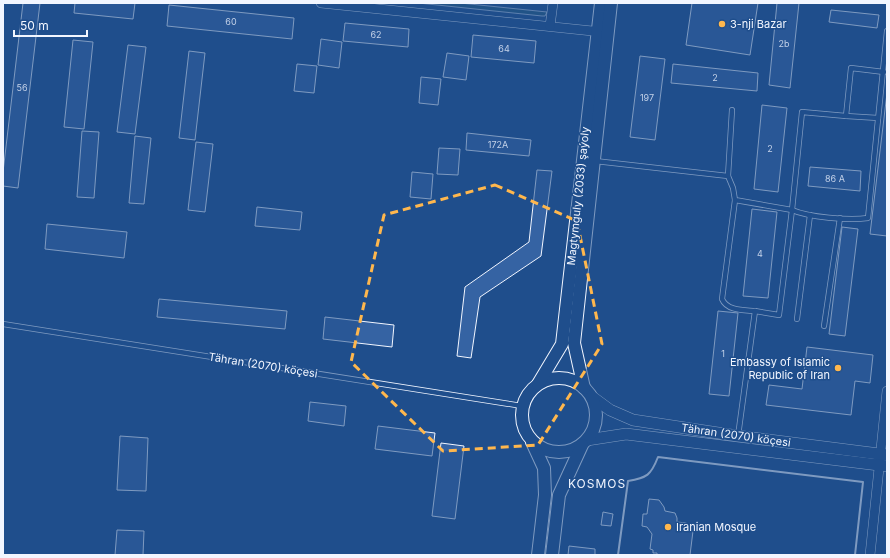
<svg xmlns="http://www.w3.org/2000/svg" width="890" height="558" font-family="Inter,sans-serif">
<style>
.green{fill:#245a82;stroke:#a8bbd7}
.building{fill:#3563a3;stroke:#f2f6ff}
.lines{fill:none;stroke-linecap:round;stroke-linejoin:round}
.service-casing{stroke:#f2f6ff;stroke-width:6}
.minor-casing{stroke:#f2f6ff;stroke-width:10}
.tertiary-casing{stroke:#f2f6ff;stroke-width:12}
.secondary-casing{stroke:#f2f6ff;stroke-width:14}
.service{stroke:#1f4e8c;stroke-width:4.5}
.minor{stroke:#1f4e8c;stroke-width:9}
.tertiary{stroke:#1f4e8c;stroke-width:11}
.secondary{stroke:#1f4e8c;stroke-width:12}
.wall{stroke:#f2f6ff;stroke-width:2}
.marked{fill:none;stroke:#ffb74d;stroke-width:3;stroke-dasharray:8 5;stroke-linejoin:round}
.poi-dot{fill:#ffb74d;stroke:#1f4e8c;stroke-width:1.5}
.labels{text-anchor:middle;stroke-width:3;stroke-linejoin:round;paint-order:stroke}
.number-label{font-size:9px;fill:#c3d1e8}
.poi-label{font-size:11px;fill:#f2f6ff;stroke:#1f4e8c;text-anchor:start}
.street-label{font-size:11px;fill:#f2f6ff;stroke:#1f4e8c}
.neighbourhood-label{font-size:12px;letter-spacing:1px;fill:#f2f6ff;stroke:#1f4e8c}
</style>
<rect width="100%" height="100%" fill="#1f4e8c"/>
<polygon class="green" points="418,3 460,3 547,12 545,16 542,16"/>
<g class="building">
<polygon points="23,3 40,3 18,188 3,186 3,172"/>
<polygon points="75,3 135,3 133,19 74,13"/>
<polygon points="692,3 758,3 750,55 686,45"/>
<polygon points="777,3 799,3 790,88 769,85"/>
<polygon points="169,5 294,18 292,39 167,26"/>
<polygon points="831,10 879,15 877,28 829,22"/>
<polygon points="345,23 409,29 408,47 343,41"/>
<polygon points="473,35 536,41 534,63 471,57"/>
<polygon points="321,39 342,42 339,68 318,65"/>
<polygon points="73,40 93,42 84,129 64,127"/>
<polygon points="128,45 146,47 135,134 117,132"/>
<polygon points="189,51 205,53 195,140 179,138"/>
<polygon points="447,53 469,56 466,80 443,77"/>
<polygon points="640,56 665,59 655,140 630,137"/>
<polygon points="297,64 317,66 314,93 294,91"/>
<polygon points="673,64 758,73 757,91 671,83"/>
<polygon points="421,77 441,79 438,105 419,103"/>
<polygon points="887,93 887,236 870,234"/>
<polygon points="762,105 787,108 778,192 754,189"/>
<polygon points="82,131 99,132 94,198 77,197"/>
<polygon points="467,133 531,140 529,156 466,150"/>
<polygon points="135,136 151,138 144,204 129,203"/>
<polygon points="196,142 213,144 205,212 188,210"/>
<polygon points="439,148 460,149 458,175 437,174"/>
<polygon points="810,167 861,171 860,191 808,186"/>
<polygon points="537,170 552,171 541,256 480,297 471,358 457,356 465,287 529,242"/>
<polygon points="412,172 433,174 431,199 410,197"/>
<polygon points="257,207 302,212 300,230 255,226"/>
<polygon points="752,209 777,212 768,298 743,296"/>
<polygon points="47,224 127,232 124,258 45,249"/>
<polygon points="842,227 858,229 845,336 829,334"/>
<polygon points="159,299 287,311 285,329 157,317"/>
<polygon points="718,311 738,313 729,396 709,394"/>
<polygon points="325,317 394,325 392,347 323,339"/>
<polygon points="807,347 873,355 870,383 855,381 851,415 766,405 769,385 802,389"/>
<polygon points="310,402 346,406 344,426 308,421"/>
<polygon points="378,426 435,433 432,456 375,449"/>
<polygon points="120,436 148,438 146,491 117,490"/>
<polygon points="441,443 464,446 455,519 432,516"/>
<polygon points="649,499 659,500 664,507 665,511 675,513 677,518 677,522 686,523 691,526 690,531 693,531 690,555 657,555 657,553 653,553 653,550 650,549 652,534 647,527 642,526 643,514 647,514"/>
<polygon points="603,512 613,514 611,526 601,525"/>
<polygon points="117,530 144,531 143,555 115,555"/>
<polygon points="569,546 595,549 595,555 568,555"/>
</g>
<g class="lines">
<g class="service-casing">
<g id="service">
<polyline points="846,116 878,118"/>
<path d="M595,161L728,176L733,188L735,200L792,210C808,217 849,221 868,218L887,31"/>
<polyline points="728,176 732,110"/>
<path d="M735,200L722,299C727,311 744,310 755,311"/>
<polyline points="797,319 810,215"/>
<polyline points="3,324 522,406"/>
<polyline points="824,326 840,218"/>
<polyline points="738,436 755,311 779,315 792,210 802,112 846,116 851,68 884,72"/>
</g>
</g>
<g class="minor-casing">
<g id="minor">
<polyline points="321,3 602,32"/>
<polyline points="550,26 553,3"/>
<polyline points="870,555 887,391"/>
</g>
</g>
<g class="tertiary-casing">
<g id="tertiary">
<polyline points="591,396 610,410 633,420 738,436 887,455"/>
<polyline points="587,440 626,434 887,466"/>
</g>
</g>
<g class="secondary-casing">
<g id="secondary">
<circle cx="559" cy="415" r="37"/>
<polyline points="538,384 562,344 601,3"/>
<polyline points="584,388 574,343 611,3"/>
<polyline points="532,442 544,468 545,495 538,555"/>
<polyline points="552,555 559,495 582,445"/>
</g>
</g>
<use href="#service" class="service"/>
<use href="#minor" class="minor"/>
<use href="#tertiary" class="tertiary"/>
<use href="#secondary" class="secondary"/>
<path class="wall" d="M618,555L628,481C647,478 651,475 658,457L863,482L855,555"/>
</g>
<path d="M0 0H890V558H0ZM495,185L577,221L602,344L538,445L443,451L351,362L384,215Z" fill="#1f4e8c" fill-opacity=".55" fill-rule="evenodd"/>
<path class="marked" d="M495,185L577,221L602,344L538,445L443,451L351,362L384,215Z"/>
<g class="poi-dot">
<circle cx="722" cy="24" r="4"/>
<circle cx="838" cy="368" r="4"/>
<circle cx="668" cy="527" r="4"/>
</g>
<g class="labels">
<g class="number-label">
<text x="231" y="25">60</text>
<text x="376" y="38">62</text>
<text x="784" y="47">2b</text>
<text x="504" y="52">64</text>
<text x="715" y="81">2</text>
<text x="22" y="91">56</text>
<text x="647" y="101">197</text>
<text x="498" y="148">172A</text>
<text x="770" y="152">2</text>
<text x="835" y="182">86 A</text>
<text x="760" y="257">4</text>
<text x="723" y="357">1</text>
</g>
<g class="poi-label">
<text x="730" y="28">3-nji Bazar</text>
<text x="830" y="366" text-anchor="end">Embassy of Islamic<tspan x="830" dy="13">Republic of Iran</tspan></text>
<text x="676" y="531">Iranian Mosque</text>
</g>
<g class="street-label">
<text transform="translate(578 196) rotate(-84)" y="4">Magtymguly (2033) şaýoly</text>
<text transform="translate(263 365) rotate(9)" y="4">Tähran (2070) köçesi</text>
<text transform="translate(736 435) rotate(8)" y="4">Tähran (2070) köçesi</text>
</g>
<g class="neighbourhood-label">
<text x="597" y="488">KOSMOS</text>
</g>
</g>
<rect width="890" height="558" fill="none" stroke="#f2f6ff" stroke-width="8"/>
<path d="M14 30v6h73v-6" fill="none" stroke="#f2f6ff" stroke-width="2"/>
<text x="20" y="30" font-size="12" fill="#f2f6ff" stroke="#1f4e8c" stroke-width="3" paint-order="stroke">50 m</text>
</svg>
